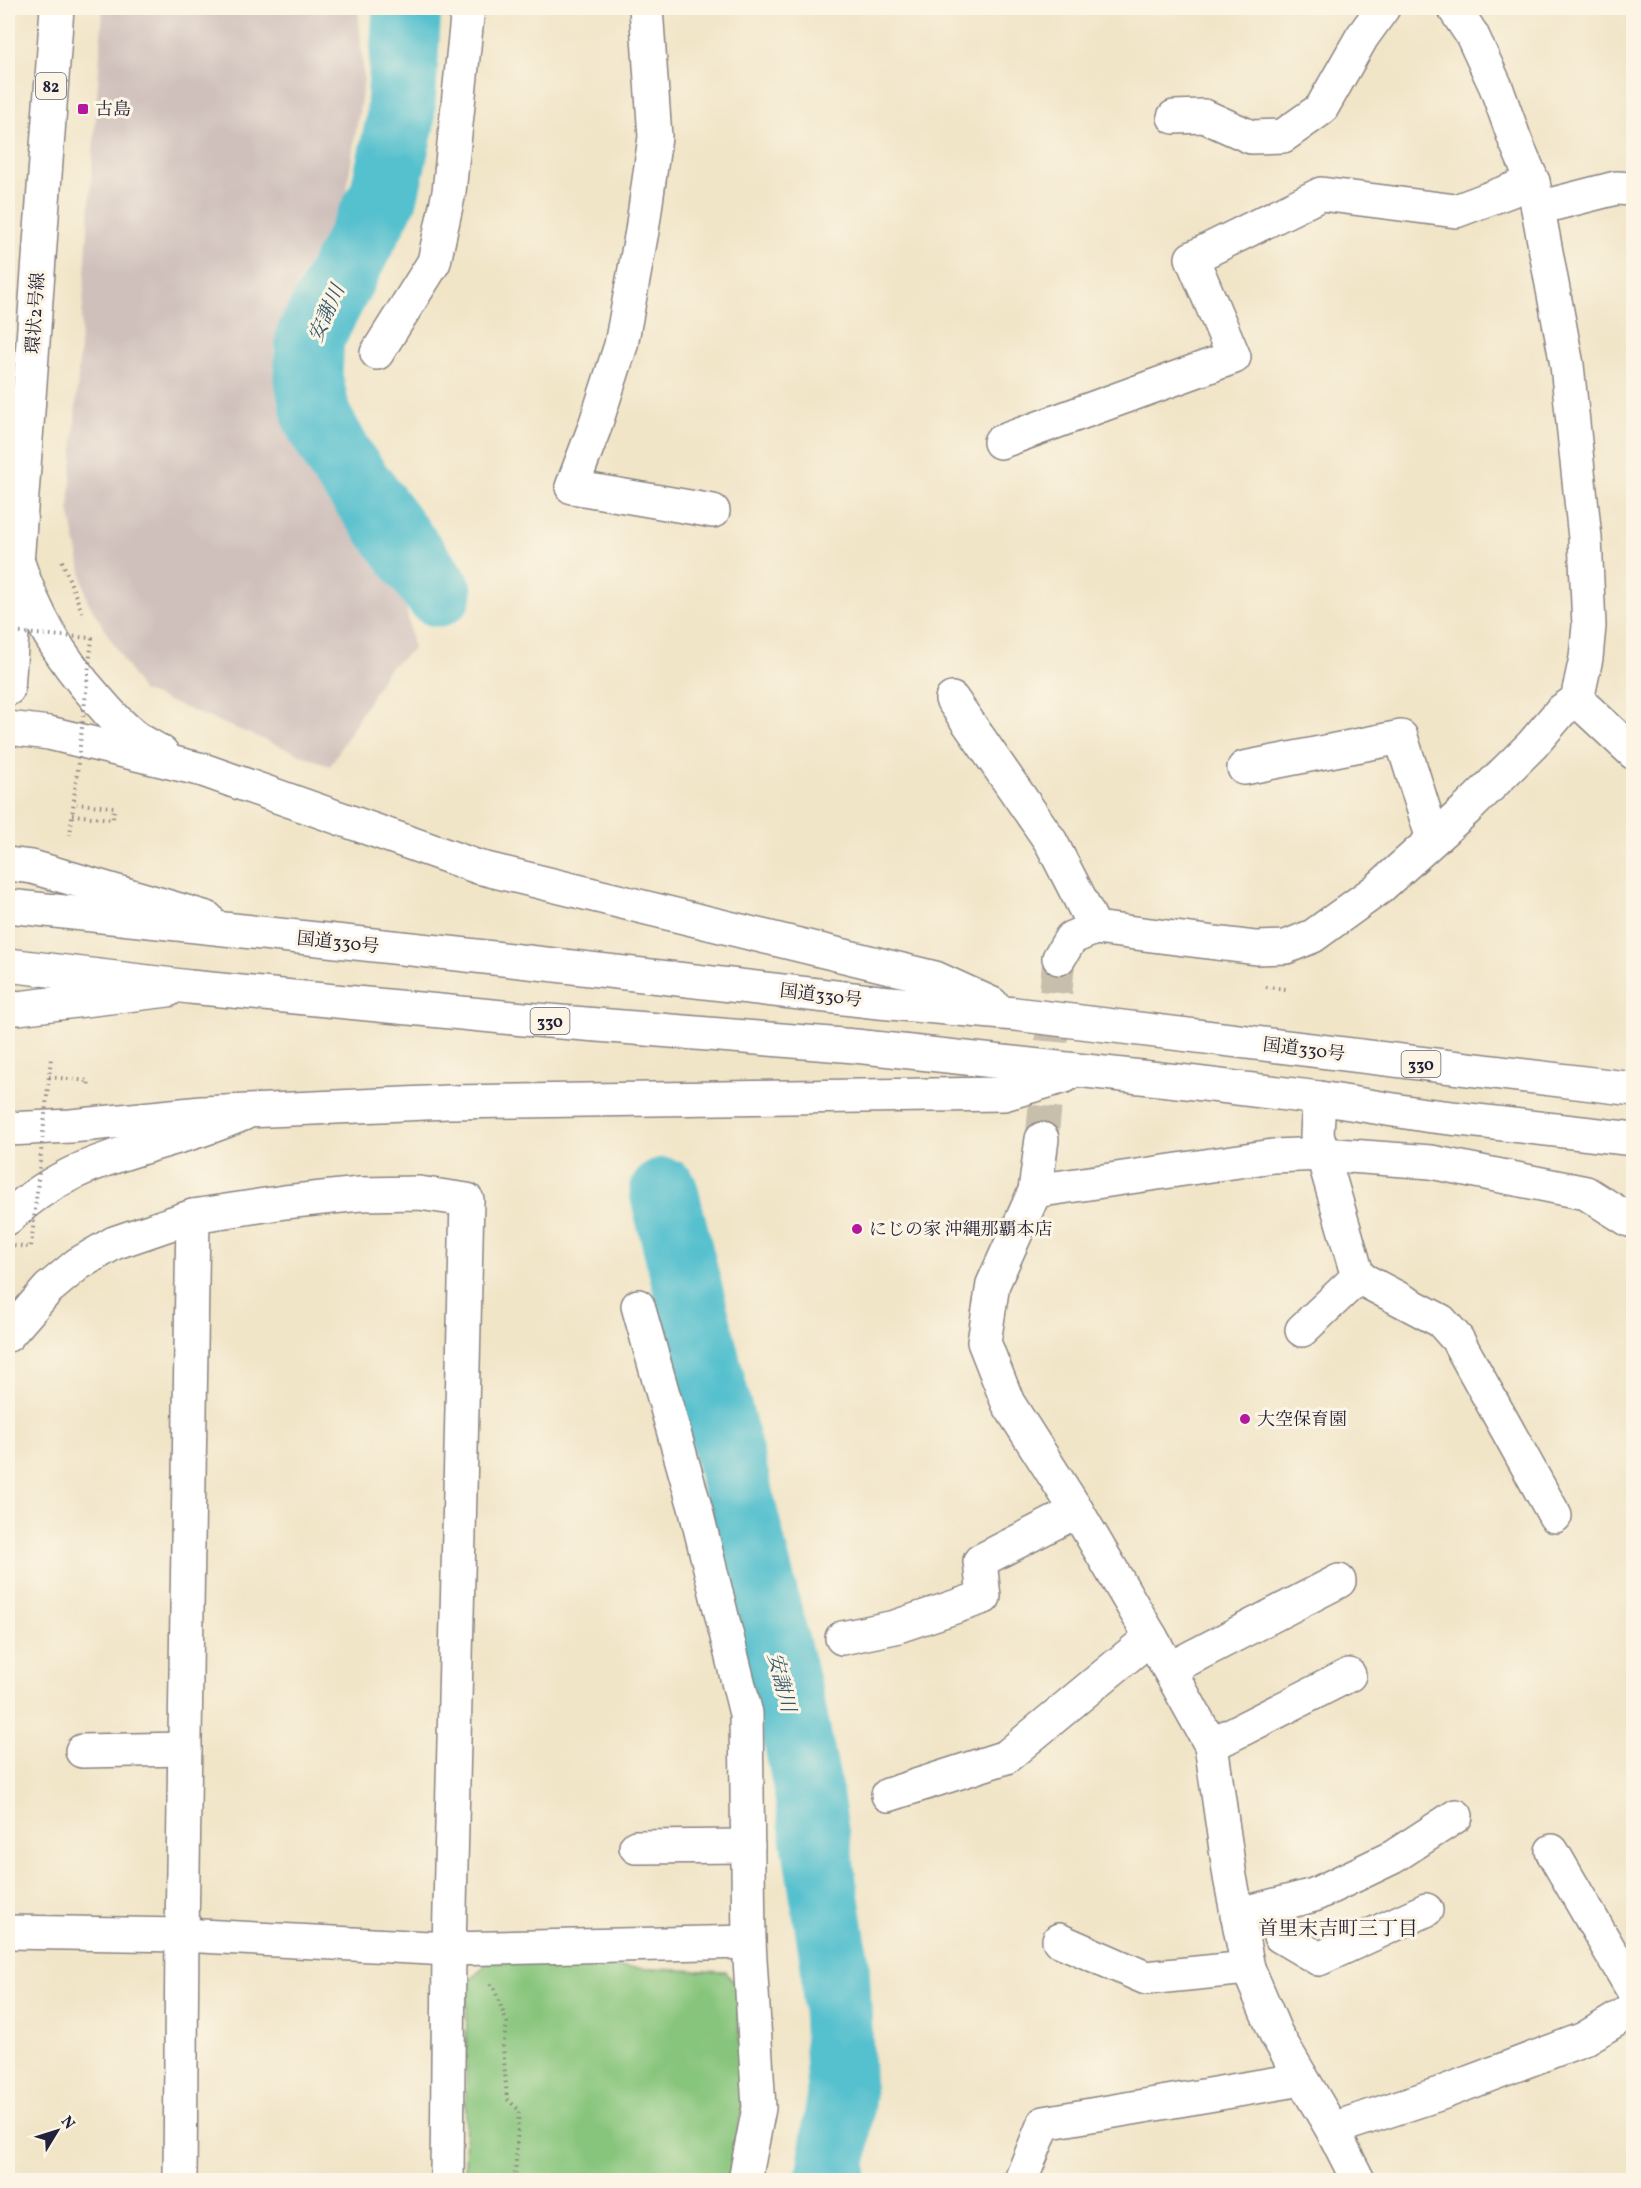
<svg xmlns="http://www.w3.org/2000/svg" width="1641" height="2188" font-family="Vollkorn,'Noto Serif JP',serif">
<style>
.industrial{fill:#cfc0bb}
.green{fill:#87c57c;stroke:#54745c;stroke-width:1.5}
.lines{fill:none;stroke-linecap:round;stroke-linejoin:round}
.river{stroke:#54c0ce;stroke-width:69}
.minor-tunnel{stroke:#c8beac;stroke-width:33;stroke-dasharray:33 16;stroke-linecap:butt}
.minor-casing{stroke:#8a8482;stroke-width:36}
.major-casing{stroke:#8a8482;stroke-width:36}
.highway-casing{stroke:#8a8482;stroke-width:36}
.path{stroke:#8a8482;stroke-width:4;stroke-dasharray:1.5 4.5;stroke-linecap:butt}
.minor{stroke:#fff;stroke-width:33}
.major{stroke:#fff;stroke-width:33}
.highway{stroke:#fff;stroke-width:33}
.path-bridge{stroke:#8a8482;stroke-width:4;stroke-dasharray:1.5 4.5;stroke-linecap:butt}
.poi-dot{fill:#b5179e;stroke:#fcf5e5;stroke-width:2}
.labels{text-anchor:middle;stroke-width:6;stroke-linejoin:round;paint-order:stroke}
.shield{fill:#fcf5e5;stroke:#63616e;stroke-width:1.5}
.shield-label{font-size:16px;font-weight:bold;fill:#22223b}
.poi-label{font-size:18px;fill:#22223b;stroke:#fcf5e5;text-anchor:start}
.street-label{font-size:18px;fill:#22223b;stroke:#fcf5e5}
.water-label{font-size:20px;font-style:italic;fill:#34596e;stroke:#fcf5e5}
.neighbourhood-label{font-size:20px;fill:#22223b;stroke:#fcf5e5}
</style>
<rect width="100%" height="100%" fill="#fcf5e5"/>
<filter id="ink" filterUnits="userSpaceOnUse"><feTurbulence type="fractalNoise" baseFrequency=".0167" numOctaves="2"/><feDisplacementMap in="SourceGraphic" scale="12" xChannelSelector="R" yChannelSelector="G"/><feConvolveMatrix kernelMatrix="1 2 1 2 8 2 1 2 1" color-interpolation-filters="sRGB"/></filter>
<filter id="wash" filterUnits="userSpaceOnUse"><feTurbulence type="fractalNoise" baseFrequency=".008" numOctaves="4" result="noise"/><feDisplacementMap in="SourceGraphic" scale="24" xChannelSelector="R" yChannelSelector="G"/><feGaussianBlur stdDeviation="1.35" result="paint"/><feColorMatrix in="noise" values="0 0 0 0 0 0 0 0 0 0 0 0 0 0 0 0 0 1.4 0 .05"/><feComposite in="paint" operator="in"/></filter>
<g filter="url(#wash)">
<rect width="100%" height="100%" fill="#f1e5c8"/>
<polygon class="industrial" points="103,8 358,8 364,80 345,200 297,285 274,351 286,427 346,501 401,575 413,649 387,670 330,766 142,691 87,600 69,509"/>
<polygon class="green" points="488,1962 726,1972 737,1987 743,2100 730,2180 465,2180 467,1984"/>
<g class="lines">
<g class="river">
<polyline points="407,8 400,123 384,195 310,337 308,376 317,418 344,466 438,592"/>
<polyline points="664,1192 792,1711 807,1785 835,1964 841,2095 830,2180"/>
</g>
</g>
</g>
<g filter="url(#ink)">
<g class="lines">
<polyline class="minor-tunnel" points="1042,1139 1059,958"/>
<g class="minor-casing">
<g id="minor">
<polyline points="646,8 655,137 642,231 621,345 594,429 572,487 713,511"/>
<polyline points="1174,117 1204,116 1251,137 1283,136 1321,109 1362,37 1383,8"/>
<polyline points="1538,208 1616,188 1634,189"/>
<polyline points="377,353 434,262 449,192 468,8"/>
<polyline points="1000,442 1234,357 1192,258 1321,194 1456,211 1533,182"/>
<polyline points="952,699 1051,842 1095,928"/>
<polyline points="1577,700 1634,753"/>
<polyline points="1244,768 1401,737 1433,839"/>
<polyline points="8,864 32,867 207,918"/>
<polyline points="1059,958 1071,938 1095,928 1256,948 1286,947 1313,936 1378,889 1468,808 1532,745 1561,711 1577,700 1586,658 1589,626 1585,538 1567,365 1533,182 1515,140 1496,87 1472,35 1454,8"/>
<polyline points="8,1006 18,1008 168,990"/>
<polyline points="1042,1139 1035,1191 993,1284 984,1342 1008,1403 1077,1511 1151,1637 1211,1745 1230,1877 1248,1968 1276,2034 1332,2129 1358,2180"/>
<polyline points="1035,1191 1273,1156 1323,1154 1431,1162 1586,1193 1629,1220"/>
<polyline points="1358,1277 1441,1321 1457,1339 1555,1516"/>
<polyline points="638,1306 695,1507 746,1714 749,1942 759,2108 745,2180"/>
<polyline points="1302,1330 1358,1277 1317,1135 1319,1098"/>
<polyline points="8,1335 48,1289 78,1264 114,1243 193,1216 285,1202 360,1194 419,1193 467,1200 449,1949 447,2180"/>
<polyline points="842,1638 895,1627 984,1597 980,1561 1077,1511"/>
<polyline points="1169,1669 1339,1581"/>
<polyline points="1211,1745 1349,1675"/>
<polyline points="82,1751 185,1749"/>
<polyline points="888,1795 1006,1757 1151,1637"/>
<polyline points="636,1847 748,1846"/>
<polyline points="1552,1851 1634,1992"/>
<polyline points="1269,1907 1280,1936 1319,1959 1426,1910"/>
<polyline points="1237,1915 1314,1895 1393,1857 1456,1816"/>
<polyline points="8,1932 182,1935 449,1949 749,1942"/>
<polyline points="1059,1940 1146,1978 1248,1968"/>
<polyline points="1332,2129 1439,2094 1584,2039 1634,2009"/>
<polyline points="180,2180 182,1935 193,1216"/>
<polyline points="1021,2180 1044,2123 1302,2079"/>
</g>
</g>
<g class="major-casing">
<g id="major">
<polyline points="8,689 57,8"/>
<path d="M8,1218C60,1167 122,1154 191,1133C208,1128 226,1121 243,1114"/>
</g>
</g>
<g class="highway-casing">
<g id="highway">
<path d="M17,560C36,617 58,655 98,700C109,713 121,726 134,736C143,743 153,747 162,753"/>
<polyline points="8,728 49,733 203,770 478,867 935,978 992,1004"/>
<polyline points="8,906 458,954 879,1002 1015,1014 1634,1089"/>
<polyline points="8,965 190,987 524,1019 855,1046 1187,1082 1319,1098 1425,1115 1634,1139"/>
<polyline points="8,1129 71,1126 202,1113 448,1102 1004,1094 1065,1076"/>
</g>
</g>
<g class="path">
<polyline points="62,561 82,612"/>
<polyline points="72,815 113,819 114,807 77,804"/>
<polyline points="1266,987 1286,989"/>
<polyline points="49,1077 89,1081 88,1087"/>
<polyline points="490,1984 494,1988 507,2023 503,2046 507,2099 519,2110 515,2178"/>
<polyline points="511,2180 515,2178 577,2179"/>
<polyline points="585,2180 591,2180"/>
</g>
<use href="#minor" class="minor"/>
<use href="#major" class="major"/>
<use href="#highway" class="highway"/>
<g class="path-bridge">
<polyline points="8,632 92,638 70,835"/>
<polyline points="8,1245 31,1247 51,1058"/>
</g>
</g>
</g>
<g class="poi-dot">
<rect x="77" y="103" width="12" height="12" rx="3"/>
<circle cx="857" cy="1229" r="6"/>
<circle cx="1245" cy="1419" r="6"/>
</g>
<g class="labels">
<g class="shield">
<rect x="36" y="73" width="30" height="26" rx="4.5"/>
<rect x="530.5" y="1008" width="39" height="26" rx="4.5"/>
<rect x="1401.5" y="1051" width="39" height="26" rx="4.5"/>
</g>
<g class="shield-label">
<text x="51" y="92">82</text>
<text x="550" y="1027">330</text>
<text x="1421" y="1070">330</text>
</g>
<g class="poi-label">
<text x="95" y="115">古島</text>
<text x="869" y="1235">にじの家 沖縄那覇本店</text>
<text x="1257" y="1425">大空保育園</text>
</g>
<g class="street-label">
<text transform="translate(35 313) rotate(-86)" y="6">環状2号線</text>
<text transform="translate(338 942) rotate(6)" y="6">国道330号</text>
<text transform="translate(821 995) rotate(7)" y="6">国道330号</text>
<text transform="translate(1304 1049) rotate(7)" y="6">国道330号</text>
</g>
<g class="water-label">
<text transform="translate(326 313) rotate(-66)" y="7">安謝川</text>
<text transform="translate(782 1682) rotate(76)" y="7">安謝川</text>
</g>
<g class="neighbourhood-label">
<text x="1338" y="1935">首里末吉町三丁目</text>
</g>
</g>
<rect width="1641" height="2188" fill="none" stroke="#fcf5e5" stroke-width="30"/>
<g transform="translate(57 2131) rotate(52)" stroke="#fcf5e5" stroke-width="4.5" paint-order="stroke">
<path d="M0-4.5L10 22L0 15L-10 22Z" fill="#22223b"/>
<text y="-9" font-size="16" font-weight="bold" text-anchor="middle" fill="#22223b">N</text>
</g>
</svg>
